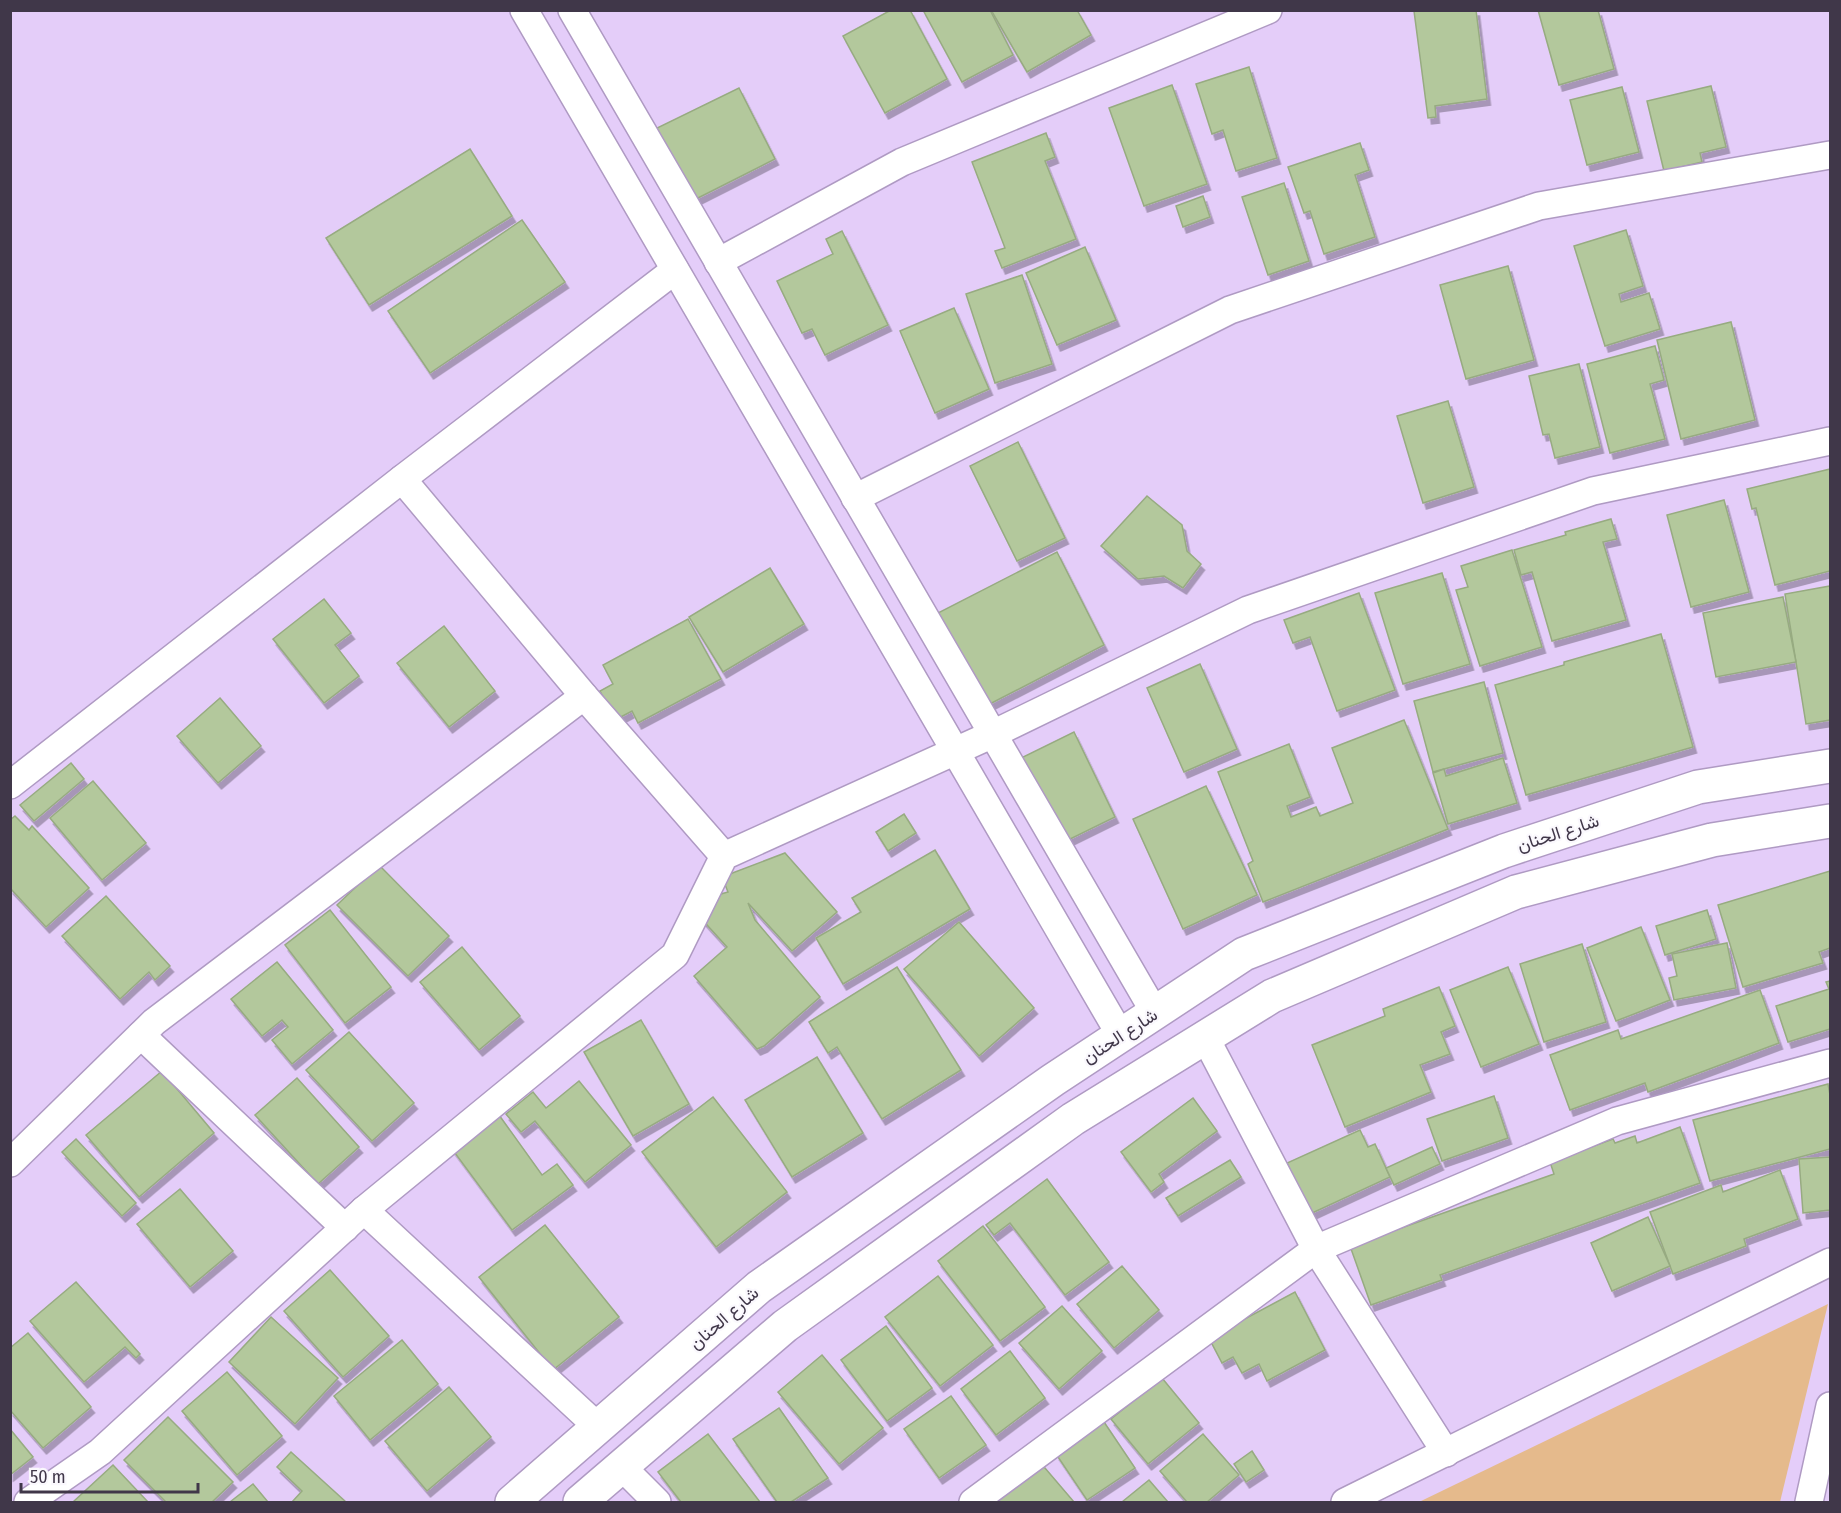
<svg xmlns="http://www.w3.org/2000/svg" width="1841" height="1513" font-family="'Fira Sans Condensed',Vazirmatn,sans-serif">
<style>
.green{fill:#e5ba8c}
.building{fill:#b3c89c;stroke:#97ab81;stroke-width:1.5;filter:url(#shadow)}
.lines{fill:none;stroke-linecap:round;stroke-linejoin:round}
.minor-casing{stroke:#af9ac3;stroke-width:30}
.secondary-casing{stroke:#af9ac3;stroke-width:36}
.minor{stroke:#fff;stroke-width:27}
.secondary{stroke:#fff;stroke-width:33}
.labels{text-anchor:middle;stroke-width:4.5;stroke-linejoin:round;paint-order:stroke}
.street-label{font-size:18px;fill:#403749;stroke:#faf8fd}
</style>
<defs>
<filter id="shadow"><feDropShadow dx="3.5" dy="6" stdDeviation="0" flood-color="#0004"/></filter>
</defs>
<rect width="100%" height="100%" fill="#e4cdf9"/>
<polygon class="green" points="1828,1304 1780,1502 1419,1502"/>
<g class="building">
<polygon points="891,10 910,10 947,79 885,113 843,36"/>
<polygon points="923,10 990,10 1013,55 962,82"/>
<polygon points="991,10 1077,10 1091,35 1027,72"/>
<polygon points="1476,10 1487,99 1435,106 1436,117 1428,118 1414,11"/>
<polygon points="1538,10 1598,10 1614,69 1559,85"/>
<polygon points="1249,67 1277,158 1236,171 1223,130 1212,134 1196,84"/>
<polygon points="1172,85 1207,184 1144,206 1109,108"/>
<polygon points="1711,86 1726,147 1700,153 1702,162 1664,171 1647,101"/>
<polygon points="1622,87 1639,152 1587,165 1570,100"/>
<polygon points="739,88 775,159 692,201 655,129"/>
<polygon points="1046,133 1055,157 1045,161 1076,239 1002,268 995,251 1005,248 972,162"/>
<polygon points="1360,143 1369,170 1355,175 1375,237 1324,254 1310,211 1304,213 1288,167"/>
<polygon points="470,149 512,216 369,305 326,238"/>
<polygon points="1284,183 1309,261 1268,275 1242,197"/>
<polygon points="1203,196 1210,217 1183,227 1176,206"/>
<polygon points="522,220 565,282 430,373 388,311"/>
<polygon points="1626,230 1643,286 1619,294 1621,302 1649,293 1660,329 1605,346 1574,246"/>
<polygon points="842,231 888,325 825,355 812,329 802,333 777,281 833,254 826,239"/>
<polygon points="1085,247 1116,320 1057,345 1026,273"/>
<polygon points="1508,266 1534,360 1466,379 1440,285"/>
<polygon points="1022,275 1052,364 995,383 966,294"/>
<polygon points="954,308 989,389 935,413 900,331"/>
<polygon points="1731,322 1755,420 1681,439 1657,340"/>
<polygon points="1655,346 1664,380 1650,384 1665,439 1610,453 1587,364"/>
<polygon points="1579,364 1600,447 1555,458 1549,434 1543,435 1529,376"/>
<polygon points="1448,401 1474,487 1423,503 1397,416"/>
<polygon points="1018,442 1065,538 1017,561 970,466"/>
<polygon points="1830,469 1830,571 1775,585 1756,508 1752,509 1747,489"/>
<polygon points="1147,496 1182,525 1187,551 1201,564 1183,588 1164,576 1138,579 1101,546"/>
<polygon points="1724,500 1749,592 1691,607 1667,515"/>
<polygon points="1611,519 1617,539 1603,542 1626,620 1552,641 1532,572 1521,575 1514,550 1566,535 1565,532"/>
<polygon points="1512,550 1542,647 1480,666 1456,590 1468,587 1461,566"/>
<polygon points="1057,552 1104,645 984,707 936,614"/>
<polygon points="770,568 804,624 723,672 689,617"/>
<polygon points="1442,573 1470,664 1403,684 1375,593"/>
<polygon points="1830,586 1830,720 1806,724 1785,594"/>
<polygon points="1359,593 1395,690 1337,711 1310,637 1293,643 1284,620"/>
<polygon points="1783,597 1796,662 1716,677 1703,613"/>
<polygon points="324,599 351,633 335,645 359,676 324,703 273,639"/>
<polygon points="688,619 721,679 638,723 632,711 615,720 600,691 613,684 603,665"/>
<polygon points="444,626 495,691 449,727 397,663"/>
<polygon points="1661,634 1693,747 1526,795 1495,685 1564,665 1564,662"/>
<polygon points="1200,664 1237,749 1184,772 1147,688"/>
<polygon points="1484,682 1503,753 1433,772 1414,701"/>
<polygon points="220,698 261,746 218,783 177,736"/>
<polygon points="1404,720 1448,829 1263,902 1248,864 1253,861 1218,772 1289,744 1310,797 1287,806 1291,817 1316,807 1320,816 1353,803 1332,748"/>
<polygon points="1074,732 1115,817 1060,844 1019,759"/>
<polygon points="1503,758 1517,803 1448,824 1433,773 1444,769 1446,776"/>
<polygon points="71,763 84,779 34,821 20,805"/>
<polygon points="93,781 146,843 102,880 50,818"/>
<polygon points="1206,786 1257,895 1183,929 1133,819"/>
<polygon points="904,814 916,833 888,851 876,832"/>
<polygon points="15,816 29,830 32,826 89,888 46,927 10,888 10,820"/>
<polygon points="935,850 970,909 843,984 816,938 861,912 852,898"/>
<polygon points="785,853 837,912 792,951 748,903 755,920 820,997 764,1046 757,1049 694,976 727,947 698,915 721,894 728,892 722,877"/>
<polygon points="379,865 449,936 408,976 337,905"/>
<polygon points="1830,871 1830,948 1819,952 1823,963 1743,987 1718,905"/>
<polygon points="106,896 170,966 155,980 149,972 120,999 62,936"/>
<polygon points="330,910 391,987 345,1023 285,945"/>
<polygon points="1707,910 1716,939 1665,955 1656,926"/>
<polygon points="959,922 1034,1008 979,1056 904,969"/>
<polygon points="1641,927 1670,1000 1616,1021 1587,948"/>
<polygon points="1727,943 1736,988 1674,1000 1669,978 1677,976 1672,954"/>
<polygon points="1582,944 1606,1022 1544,1042 1520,964"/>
<polygon points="462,947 520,1016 479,1050 420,982"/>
<polygon points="277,962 333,1030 292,1064 272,1040 288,1027 282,1020 262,1036 231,999"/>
<polygon points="897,967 961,1070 882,1119 837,1047 828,1053 809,1022"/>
<polygon points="1508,967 1539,1044 1481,1067 1450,990"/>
<polygon points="1830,981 1830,1029 1788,1042 1776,1006 1829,989 1826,982"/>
<polygon points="1439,987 1455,1026 1441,1032 1450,1054 1420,1065 1431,1092 1345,1127 1312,1045 1385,1016 1383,1009"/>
<polygon points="1760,990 1779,1043 1648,1092 1645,1083 1570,1110 1550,1055 1618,1030 1621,1039"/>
<polygon points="641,1020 689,1104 633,1136 584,1052"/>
<polygon points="349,1032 414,1103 372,1141 306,1070"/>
<polygon points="817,1057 863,1133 792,1177 745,1100"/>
<polygon points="162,1071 214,1133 139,1197 86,1135"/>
<polygon points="297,1078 359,1147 318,1184 255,1115"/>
<polygon points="579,1081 631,1145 585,1182 535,1121 521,1132 506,1114 533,1092 546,1108"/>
<polygon points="1828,1084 1830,1095 1830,1149 1710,1181 1693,1120"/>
<polygon points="1494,1096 1508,1138 1442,1161 1427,1119"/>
<polygon points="713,1097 787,1192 716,1247 642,1152"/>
<polygon points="1193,1098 1217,1131 1159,1174 1164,1182 1151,1192 1121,1152"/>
<polygon points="499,1115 542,1175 557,1164 573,1185 512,1230 452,1149"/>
<polygon points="1680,1127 1700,1183 1440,1275 1442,1280 1371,1305 1350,1246 1554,1174 1550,1162 1613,1139 1615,1143 1635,1136 1637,1143"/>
<polygon points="1360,1130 1368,1147 1375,1144 1390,1177 1310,1214 1287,1163"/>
<polygon points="76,1139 136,1203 122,1216 62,1152"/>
<polygon points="1432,1147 1440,1164 1394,1185 1386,1168"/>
<polygon points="1830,1157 1830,1210 1803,1213 1799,1159"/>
<polygon points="1230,1160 1241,1177 1178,1216 1166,1198"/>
<polygon points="1780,1170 1798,1219 1744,1239 1746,1246 1673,1274 1650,1212 1721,1185 1723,1192"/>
<polygon points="1047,1179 1109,1262 1065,1295 1010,1223 994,1235 986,1225"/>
<polygon points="180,1189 233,1251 190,1287 137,1224"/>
<polygon points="1648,1217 1670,1266 1612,1291 1591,1243"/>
<polygon points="545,1225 619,1317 553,1370 479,1277"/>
<polygon points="983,1226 1045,1307 1000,1341 938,1261"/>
<polygon points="1122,1266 1159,1310 1114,1348 1077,1304"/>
<polygon points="330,1270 389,1336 343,1377 284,1311"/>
<polygon points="938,1276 993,1345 940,1386 885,1317"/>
<polygon points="76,1282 140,1354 136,1358 125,1347 84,1382 30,1321"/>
<polygon points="1295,1292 1325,1350 1267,1381 1259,1364 1242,1373 1233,1357 1222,1363 1209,1338"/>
<polygon points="1062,1306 1102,1351 1059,1389 1019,1343"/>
<polygon points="271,1317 338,1378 295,1424 229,1362"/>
<polygon points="886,1326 932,1388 887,1421 841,1360"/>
<polygon points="28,1333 91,1407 43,1448 10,1410 10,1348"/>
<polygon points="402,1340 438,1384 370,1440 334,1396"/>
<polygon points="1010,1351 1045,1398 996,1435 961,1389"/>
<polygon points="822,1355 883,1428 839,1464 778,1392"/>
<polygon points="227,1372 282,1436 237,1475 182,1411"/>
<polygon points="1162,1378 1199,1423 1148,1464 1111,1419"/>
<polygon points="449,1387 491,1437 427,1491 385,1441"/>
<polygon points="951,1396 986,1445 939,1478 904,1429"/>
<polygon points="779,1408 828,1478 791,1502 777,1502 733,1439"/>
<polygon points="168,1417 233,1482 212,1502 166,1502 124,1460"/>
<polygon points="1104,1422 1135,1468 1087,1500 1056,1454"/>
<polygon points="10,1429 33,1457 10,1475"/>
<polygon points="708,1434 760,1502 681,1502 658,1472"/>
<polygon points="1203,1434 1239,1475 1207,1502 1187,1502 1160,1471"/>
<polygon points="1252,1451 1264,1470 1246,1482 1234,1464"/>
<polygon points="291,1452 346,1502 292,1502 302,1491 277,1467"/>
<polygon points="1039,1461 1074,1502 997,1502 994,1499"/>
<polygon points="113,1465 148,1502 73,1502"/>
<polygon points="1149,1480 1168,1502 1122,1502"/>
<polygon points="253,1484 268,1502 230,1502"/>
</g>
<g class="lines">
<g class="minor-casing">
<g id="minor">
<polyline points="524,10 1121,1036"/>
<polyline points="572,10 1155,1013"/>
<polyline points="718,262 902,162 1268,10"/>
<polyline points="402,479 584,696 724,856"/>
<polyline points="855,498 1230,310 1539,206 1830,155"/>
<polyline points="10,785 402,479 675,270"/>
<polyline points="141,1035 345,1228"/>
<polyline points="1205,1037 1316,1249 1446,1453"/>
<polyline points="10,1163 154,1022 584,696"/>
<polyline points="364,1210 598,1427"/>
<polyline points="622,1467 657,1502"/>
<polyline points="28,1502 100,1452 364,1210 675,955 724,856 993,734 1248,610 1593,491 1830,441"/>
<polyline points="973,1502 1316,1249 1617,1121 1830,1063"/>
<polyline points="1345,1502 1830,1262"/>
<polyline points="1809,1502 1830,1406"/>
</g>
</g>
<g class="secondary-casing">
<g id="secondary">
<polyline points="512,1502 759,1287 1053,1080 1244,954 1504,851 1698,787 1830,766"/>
<polyline points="580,1502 785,1326 1073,1119 1272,996 1516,892 1712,840 1830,821"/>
</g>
</g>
<use href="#minor" class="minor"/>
<use href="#secondary" class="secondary"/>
</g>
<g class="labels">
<g class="street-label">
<text transform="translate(1558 833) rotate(-18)" y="6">شارع الحنان</text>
<text transform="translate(1120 1036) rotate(-33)" y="6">شارع الحنان</text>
<text transform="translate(724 1318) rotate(-41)" y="6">شارع الحنان</text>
</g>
</g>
<rect width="1841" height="1513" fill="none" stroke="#403749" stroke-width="24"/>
<path d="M21 1483v9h177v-9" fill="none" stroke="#403749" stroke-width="3"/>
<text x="30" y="1483" font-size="18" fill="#403749" stroke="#faf8fd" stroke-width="4.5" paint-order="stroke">50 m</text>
</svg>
